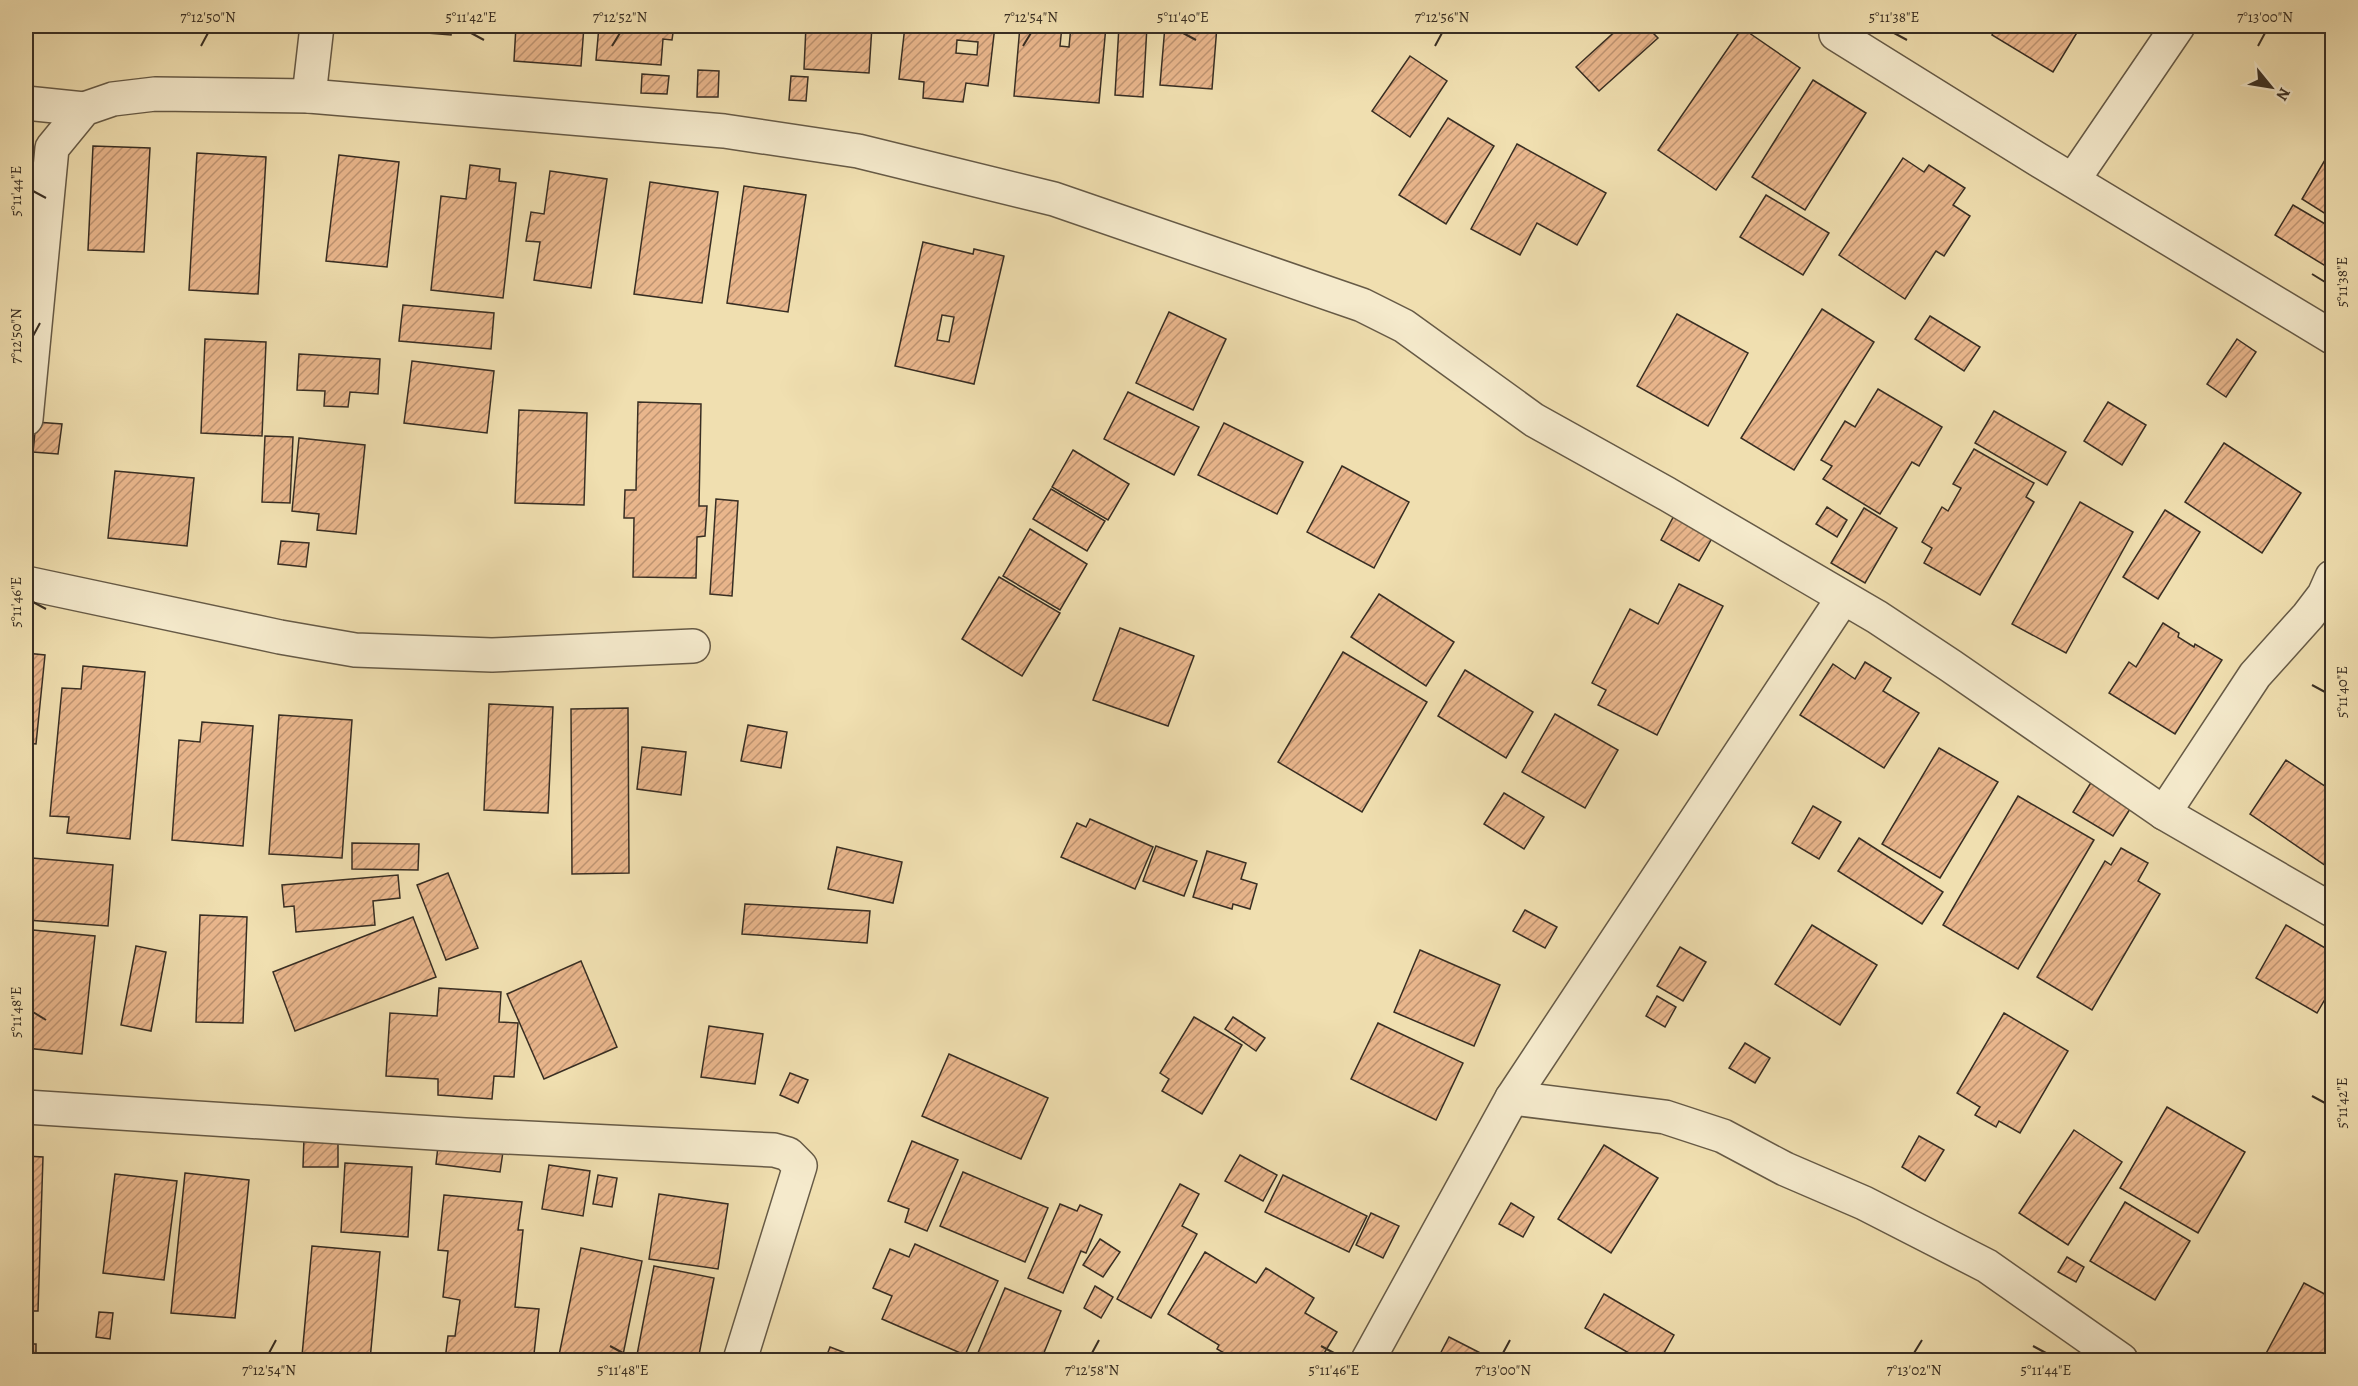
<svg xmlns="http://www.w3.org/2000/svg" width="2358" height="1386" font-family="Alegreya,serif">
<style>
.building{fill:url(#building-hatch);stroke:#382e23;stroke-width:1.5;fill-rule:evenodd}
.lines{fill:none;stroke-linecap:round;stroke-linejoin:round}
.minor-casing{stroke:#665a46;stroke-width:36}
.minor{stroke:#f5eacc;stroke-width:33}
.ticks{fill:none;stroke:#382e23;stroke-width:2}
.neatline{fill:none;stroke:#382e23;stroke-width:2}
.ticks-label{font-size:15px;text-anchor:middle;fill:#382e23}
</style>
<defs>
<pattern id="building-hatch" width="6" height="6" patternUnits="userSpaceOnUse" patternTransform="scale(1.5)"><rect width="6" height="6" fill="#e9b68c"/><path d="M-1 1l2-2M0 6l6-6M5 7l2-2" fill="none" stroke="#be9472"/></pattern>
</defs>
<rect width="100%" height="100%" fill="#f0dfb0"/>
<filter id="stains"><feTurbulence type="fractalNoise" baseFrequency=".00333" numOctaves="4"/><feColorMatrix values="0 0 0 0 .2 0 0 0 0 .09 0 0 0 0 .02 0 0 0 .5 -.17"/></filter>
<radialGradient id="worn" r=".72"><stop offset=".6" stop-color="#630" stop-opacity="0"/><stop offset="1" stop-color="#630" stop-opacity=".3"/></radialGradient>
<g class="building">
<polygon points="390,26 452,26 451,35 390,30"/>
<polygon points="516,26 584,26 581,66 514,61"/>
<polygon points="599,26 674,26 672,40 663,39 661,65 596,60"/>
<polygon points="806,26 872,26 869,73 804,69"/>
<path d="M905,26H995L988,86L966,83L963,102L923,98L924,82L899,79ZM957,40L978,42L977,55L956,53Z"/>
<polygon points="1020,26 1062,26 1060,46 1069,47 1071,26 1106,26 1099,103 1014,96"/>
<polygon points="1119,26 1147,26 1143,97 1115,95"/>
<polygon points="1165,26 1217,26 1212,89 1160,85"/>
<polygon points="1621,26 1646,26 1658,38 1599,91 1576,67"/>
<polygon points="1997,26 2081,26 2053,72 1992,35"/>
<polygon points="1742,28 1800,68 1716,190 1658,150"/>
<polygon points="1410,56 1447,81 1410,137 1372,111"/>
<polygon points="698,70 719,71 718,97 697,97"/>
<polygon points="642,74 669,76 667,94 641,93"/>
<polygon points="791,76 808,77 806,101 789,100"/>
<polygon points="1813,80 1866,113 1805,210 1752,177"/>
<polygon points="1448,118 1494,146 1446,224 1399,195"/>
<polygon points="1517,144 1606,193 1577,245 1537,223 1520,255 1471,229"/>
<polygon points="93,146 150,148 144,252 88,250"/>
<polygon points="2332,148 2332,218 2302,199"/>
<polygon points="197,153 266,157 258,294 189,290"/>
<polygon points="339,155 399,162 387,267 326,261"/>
<polygon points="1903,158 1924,172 1929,165 1965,188 1953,205 1970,216 1944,256 1936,251 1905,299 1839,255"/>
<polygon points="470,165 500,169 499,181 516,183 503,298 431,290 441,196 466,199"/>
<polygon points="550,171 607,179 591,288 534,280 540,242 526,241 531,212 544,214"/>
<polygon points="650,182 718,192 702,303 634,294"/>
<polygon points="744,186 806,195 788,312 727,303"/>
<polygon points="1766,195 1829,233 1803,275 1740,237"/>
<polygon points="2293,205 2332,228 2332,270 2275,235"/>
<path d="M923,242L973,254L974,249L1004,256L974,384L895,366ZM942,315L954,317L949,342L937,340Z"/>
<polygon points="403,305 494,313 491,349 399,341"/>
<polygon points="1822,309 1874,342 1794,470 1741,438"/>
<polygon points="1169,312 1226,339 1193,410 1136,383"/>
<polygon points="1677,314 1748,353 1708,426 1637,386"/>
<polygon points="1930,316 1980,347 1964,371 1915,339"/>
<polygon points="205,339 266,342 262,436 201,433"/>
<polygon points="2237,339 2256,352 2226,397 2207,384"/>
<polygon points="299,354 380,359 378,394 350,392 348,407 324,406 325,391 297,390"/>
<polygon points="412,361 494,371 487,433 404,423"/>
<polygon points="1878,389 1942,427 1919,466 1912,462 1880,514 1823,479 1832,466 1821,460 1845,421 1855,427"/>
<polygon points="1128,392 1199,427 1174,475 1104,439"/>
<polygon points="638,402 701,404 699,506 707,506 705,536 697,537 696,578 633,577 634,518 624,518 625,490 636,490"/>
<polygon points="2108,402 2146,425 2122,465 2084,441"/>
<polygon points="519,410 587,413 584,505 515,503"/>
<polygon points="1994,411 2066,452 2047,485 1975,443"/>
<polygon points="36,422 62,424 58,454 33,452"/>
<polygon points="1224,423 1303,462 1277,514 1198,475"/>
<polygon points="265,436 293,437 290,503 262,502"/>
<polygon points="299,438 365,445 356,534 317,530 319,514 292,511"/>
<polygon points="2224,443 2301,493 2262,553 2185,502"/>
<polygon points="1974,449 2034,483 2026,497 2034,502 1980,595 1924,563 1932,548 1922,542 1942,507 1948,511 1961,488 1953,484"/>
<polygon points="1073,450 1129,484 1108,520 1052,487"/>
<polygon points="1342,466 1409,502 1374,568 1307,532"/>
<polygon points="115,471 194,478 187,546 108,538"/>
<polygon points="1051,489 1105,521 1087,551 1033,519"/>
<polygon points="716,499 738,501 732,596 710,594"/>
<polygon points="2080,502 2133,532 2066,653 2012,624"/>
<polygon points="1827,507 1847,520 1837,537 1816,524"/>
<polygon points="1864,508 1897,528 1865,583 1831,563"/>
<polygon points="2165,510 2200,532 2158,599 2123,577"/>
<polygon points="1676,512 1715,533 1699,561 1661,540"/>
<polygon points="1030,529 1087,564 1060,610 1003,576"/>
<polygon points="281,541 309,543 306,567 278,564"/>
<polygon points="999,577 1060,613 1022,676 962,639"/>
<polygon points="1679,584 1723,606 1657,735 1598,705 1606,690 1592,683 1630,609 1658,624"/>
<polygon points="1379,594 1454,642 1426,686 1351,637"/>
<polygon points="2163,623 2179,633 2178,637 2194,647 2195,644 2222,660 2175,734 2109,693 2129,662 2136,667"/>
<polygon points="1120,628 1194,656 1168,726 1093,700"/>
<polygon points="1343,652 1427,702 1362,812 1278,762"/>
<polygon points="26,653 45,655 36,744 26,743"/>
<polygon points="1865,662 1891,678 1883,691 1919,713 1884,768 1800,715 1833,664 1855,679"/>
<polygon points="83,666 145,672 130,839 67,833 69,817 50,816 62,688 81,689"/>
<polygon points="1465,670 1533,712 1506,758 1438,716"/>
<polygon points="489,704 553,707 548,813 484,810"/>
<polygon points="628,708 629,873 572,874 571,709"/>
<polygon points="1555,714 1618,750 1585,808 1522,772"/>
<polygon points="279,715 352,720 342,858 269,854"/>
<polygon points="202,722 253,726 243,846 172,840 179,740 200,742"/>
<polygon points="748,725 787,732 781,768 741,761"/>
<polygon points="642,747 686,752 681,795 637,789"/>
<polygon points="1939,748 1998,782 1940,878 1882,844"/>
<polygon points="2286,760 2332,791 2332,870 2250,814"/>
<polygon points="2095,776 2130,809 2113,836 2073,812"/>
<polygon points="1504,793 1544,817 1524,849 1484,824"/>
<polygon points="2018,796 2094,840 2018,969 1943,925"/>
<polygon points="1813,806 1841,822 1819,859 1792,843"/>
<polygon points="1090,819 1153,847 1135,889 1061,857 1077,823 1086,827"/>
<polygon points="1859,838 1943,892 1922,924 1838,871"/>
<polygon points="352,843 419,844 418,870 352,869"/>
<polygon points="1156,846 1197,861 1184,896 1143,881"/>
<polygon points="837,847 902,862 893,903 828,889"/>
<polygon points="2121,848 2148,863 2138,881 2160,894 2092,1010 2037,977 2105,861 2111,865"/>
<polygon points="1207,851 1246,863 1241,879 1257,884 1250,909 1233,904 1232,909 1193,897"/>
<polygon points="32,858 113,865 108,926 27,920"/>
<polygon points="448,873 478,948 446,960 417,885"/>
<polygon points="398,875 400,898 373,901 375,925 296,932 294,906 284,907 282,885"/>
<polygon points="745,904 870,911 867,943 742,934"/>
<polygon points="1525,910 1557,927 1545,948 1513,931"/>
<polygon points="200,915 247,917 243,1023 196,1022"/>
<polygon points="413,917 436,977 295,1031 273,972"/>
<polygon points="1812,925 1877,965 1840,1025 1775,984"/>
<polygon points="2286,925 2332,952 2332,987 2317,1013 2256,978"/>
<polygon points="33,930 95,936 82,1054 26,1048 26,1007"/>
<polygon points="136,946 166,952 151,1031 121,1025"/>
<polygon points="1680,947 1706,962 1683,1001 1657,986"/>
<polygon points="1420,950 1500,985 1474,1046 1394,1012"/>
<polygon points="581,961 617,1047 544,1079 507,994"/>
<polygon points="439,988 501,992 499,1022 518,1023 514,1077 494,1076 492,1099 438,1095 438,1079 386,1076 390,1013 437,1016"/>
<polygon points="1657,996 1676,1007 1665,1027 1646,1016"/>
<polygon points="2004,1013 2068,1051 2020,1133 1999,1121 1996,1127 1975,1115 1980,1107 1957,1093"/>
<polygon points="1194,1017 1242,1045 1202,1114 1162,1091 1169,1079 1160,1073"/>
<polygon points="1233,1017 1265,1038 1256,1051 1225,1029"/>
<polygon points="1378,1023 1463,1063 1436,1120 1351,1079"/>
<polygon points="709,1026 763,1034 755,1084 701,1077"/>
<polygon points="1745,1043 1770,1058 1755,1083 1729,1068"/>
<polygon points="949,1054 1048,1098 1021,1159 922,1116"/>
<polygon points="790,1073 808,1080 798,1103 780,1095"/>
<polygon points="2167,1107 2245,1152 2198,1233 2120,1188"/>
<polygon points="2074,1130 2122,1162 2068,1245 2019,1213"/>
<polygon points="1919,1136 1944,1150 1925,1181 1902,1167"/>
<polygon points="304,1137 338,1138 338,1167 303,1167"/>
<polygon points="439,1137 504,1145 500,1172 436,1164"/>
<polygon points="912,1141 958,1160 927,1231 905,1222 909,1209 888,1201"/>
<polygon points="1604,1145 1658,1178 1611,1253 1558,1219"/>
<polygon points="1240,1155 1277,1175 1263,1201 1225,1181"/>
<polygon points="26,1156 43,1157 38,1311 26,1311"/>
<polygon points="345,1163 412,1167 408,1237 341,1232"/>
<polygon points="549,1165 590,1171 583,1216 542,1209"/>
<polygon points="963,1172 1048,1208 1025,1262 940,1226"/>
<polygon points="185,1173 249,1180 235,1318 171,1313"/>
<polygon points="115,1174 177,1181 164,1280 103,1273"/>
<polygon points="598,1175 617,1178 612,1207 593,1204"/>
<polygon points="1283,1175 1367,1216 1349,1252 1265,1212"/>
<polygon points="1180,1184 1199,1194 1182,1226 1197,1234 1151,1318 1117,1299"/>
<polygon points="659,1194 728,1204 718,1269 649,1259"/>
<polygon points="444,1195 522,1202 518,1230 523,1230 515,1307 539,1309 534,1354 532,1353 531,1360 445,1360 448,1336 455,1336 460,1300 443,1297 448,1251 438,1250"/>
<polygon points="2125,1202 2190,1241 2155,1300 2090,1261"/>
<polygon points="1511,1203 1534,1217 1523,1237 1499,1224"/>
<polygon points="1060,1204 1077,1211 1080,1205 1102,1215 1086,1253 1081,1251 1063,1293 1028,1278"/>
<polygon points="1371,1213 1399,1226 1383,1258 1356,1245"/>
<polygon points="1100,1239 1120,1252 1103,1277 1083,1265"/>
<polygon points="915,1244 998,1281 965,1355 882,1319 892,1296 873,1288 890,1249 909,1257"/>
<polygon points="312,1246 380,1252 370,1360 302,1356"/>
<polygon points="581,1248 642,1261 622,1360 558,1360"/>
<polygon points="1205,1252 1256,1283 1266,1268 1314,1298 1305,1313 1337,1332 1320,1360 1236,1360 1217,1349 1219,1345 1168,1314"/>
<polygon points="2067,1257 2084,1267 2076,1282 2058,1272"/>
<polygon points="654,1266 714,1278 698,1360 636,1360"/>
<polygon points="2304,1283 2332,1298 2332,1360 2266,1360 2263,1359"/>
<polygon points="1095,1286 1113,1297 1101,1318 1084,1308"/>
<polygon points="1005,1288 1061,1311 1041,1360 975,1360"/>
<polygon points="1604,1294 1674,1335 1660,1360 1641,1360 1585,1328"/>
<polygon points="99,1312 113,1313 110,1339 96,1337"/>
<polygon points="1449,1337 1494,1360 1437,1360"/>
<rect x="26" y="1344" width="10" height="16"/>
<polygon points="830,1347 864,1360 825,1360"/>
</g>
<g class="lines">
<g class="minor-casing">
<g id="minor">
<polyline points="1836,34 2037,159 2332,337"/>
<polyline points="309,96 317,26"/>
<polyline points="26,103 84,109"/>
<polyline points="2073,180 2178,26"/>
<polyline points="26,419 52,148 84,109 113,99 155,94 309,96 724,131 858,151 1054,199 1362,305 1404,326 1534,420 1667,494 1877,617 1951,666 2164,813 2332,910"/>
<polyline points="26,583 280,637 355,650 492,655 693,646"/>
<polyline points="2164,813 2255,675 2308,616 2324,595 2332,577"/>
<polyline points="1512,1098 1665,1117 1723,1136 1785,1169 1864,1203 1987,1266 2121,1360"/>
<polyline points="26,1107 465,1135 774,1150 788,1154 800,1166 740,1360"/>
<polyline points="1368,1360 1512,1098 1843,598"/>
</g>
</g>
<use href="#minor" class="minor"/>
</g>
<path class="ticks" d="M471,33L484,40M1183,33L1196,40M1894,33L1907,40M201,46L208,33M612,46L620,33M1023,46L1031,33M1435,46L1442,33M2258,46L2265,33M33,191L46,198M2312,274L2325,282M33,336L40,323M33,602L46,609M2312,685L2325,692M33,1012L46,1020M2312,1096L2325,1103M610,1346L623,1353M1321,1346L1334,1353M2033,1346L2046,1353M269,1353L276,1340M1092,1353L1099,1340M1503,1353L1510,1340M1914,1353L1922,1340"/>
<rect width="2358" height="1386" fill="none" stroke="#f0dfb0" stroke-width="66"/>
<g transform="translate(2271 87) rotate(120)" stroke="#f5eacc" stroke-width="4.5" paint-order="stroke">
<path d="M0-4.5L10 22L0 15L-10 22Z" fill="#382e23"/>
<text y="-9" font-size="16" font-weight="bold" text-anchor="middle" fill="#382e23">N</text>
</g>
<rect x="33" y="33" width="2292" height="1320" class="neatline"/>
<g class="ticks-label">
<text x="208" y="22">7°12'50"N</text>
<text x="471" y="22">5°11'42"E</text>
<text x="620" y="22">7°12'52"N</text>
<text x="1031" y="22">7°12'54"N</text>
<text x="1183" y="22">5°11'40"E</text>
<text x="1442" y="22">7°12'56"N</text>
<text x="1894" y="22">5°11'38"E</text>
<text x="2265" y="22">7°13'00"N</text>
<text transform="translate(16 191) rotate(-90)" y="5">5°11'44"E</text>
<text transform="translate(2342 282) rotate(-90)" y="5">5°11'38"E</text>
<text transform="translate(16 336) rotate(-90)" y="5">7°12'50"N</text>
<text transform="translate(16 602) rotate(-90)" y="5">5°11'46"E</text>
<text transform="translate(2342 692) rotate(-90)" y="5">5°11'40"E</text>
<text transform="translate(16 1012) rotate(-90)" y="5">5°11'48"E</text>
<text transform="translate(2342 1103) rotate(-90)" y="5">5°11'42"E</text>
<text x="269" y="1375">7°12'54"N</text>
<text x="623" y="1375">5°11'48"E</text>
<text x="1092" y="1375">7°12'58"N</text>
<text x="1334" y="1375">5°11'46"E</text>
<text x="1503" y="1375">7°13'00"N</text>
<text x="1914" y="1375">7°13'02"N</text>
<text x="2046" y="1375">5°11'44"E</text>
</g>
<rect width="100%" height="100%" filter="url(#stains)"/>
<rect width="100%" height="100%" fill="url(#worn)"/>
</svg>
